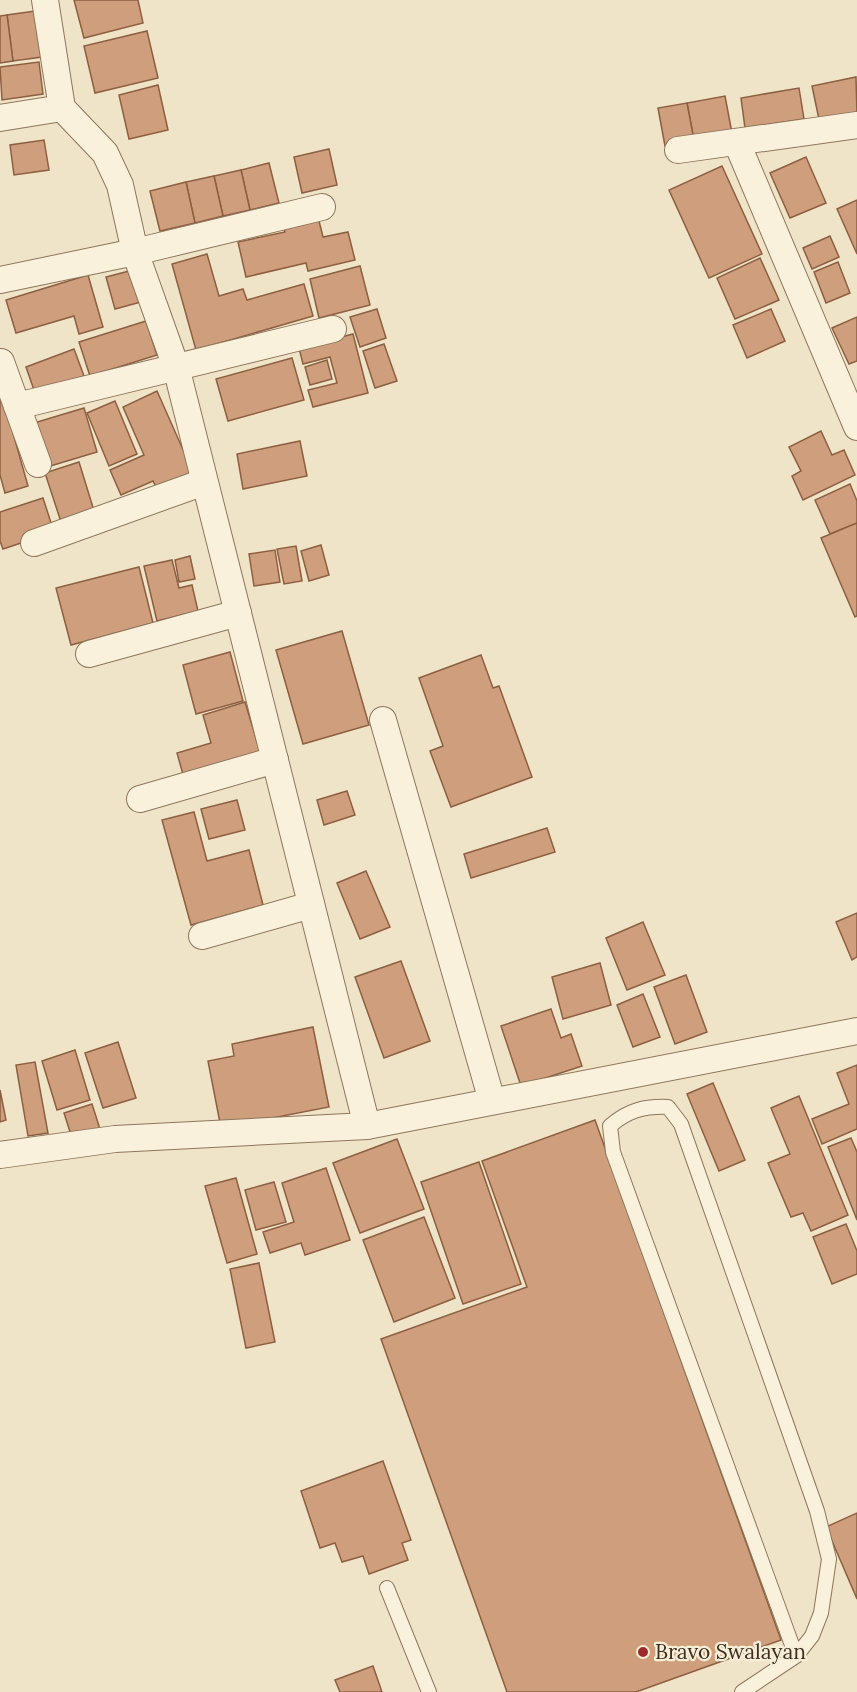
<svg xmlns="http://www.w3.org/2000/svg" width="857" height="1692" font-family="Lora,serif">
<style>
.building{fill:#cf9f7d;stroke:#8d5f41;stroke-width:1.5}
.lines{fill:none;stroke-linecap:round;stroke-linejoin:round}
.lane-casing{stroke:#8d765c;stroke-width:16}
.street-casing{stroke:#8d765c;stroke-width:28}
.lane{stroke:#faf1dc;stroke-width:14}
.street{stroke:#faf1dc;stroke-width:26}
.poi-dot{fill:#9e2a2b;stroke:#f7eed8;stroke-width:2}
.labels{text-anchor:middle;stroke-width:4.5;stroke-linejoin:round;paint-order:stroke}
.poi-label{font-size:21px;fill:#3d2e20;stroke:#f7eed8;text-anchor:start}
</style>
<rect width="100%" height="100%" fill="#f0e4c8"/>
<g class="building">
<polygon points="74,0 138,0 143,23 84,38"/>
<polygon points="35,11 42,57 13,61 7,15"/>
<polygon points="7,15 13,61 0,63 0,16"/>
<polygon points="147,31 158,78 95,93 84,46"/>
<polygon points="39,62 43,94 2,100 0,67"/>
<polygon points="856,77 857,116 820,124 812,86"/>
<polygon points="158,85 168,130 129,139 119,95"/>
<polygon points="799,88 804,119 745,128 741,98"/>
<polygon points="725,96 732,133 694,140 687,103"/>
<polygon points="687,103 694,140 665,146 658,108"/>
<polygon points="44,140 49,170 14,175 10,145"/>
<polygon points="329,149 337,185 302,193 294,157"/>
<polygon points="806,157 826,203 790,218 770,173"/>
<polygon points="269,163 279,203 250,210 241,170"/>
<polygon points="722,166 762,254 709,278 669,190"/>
<polygon points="241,170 250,210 223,216 214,176"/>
<polygon points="214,176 223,216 195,223 186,182"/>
<polygon points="186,182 195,223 160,231 150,191"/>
<polygon points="857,200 857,254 837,209"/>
<polygon points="318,217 323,237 348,232 355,260 308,271 306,263 246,277 238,242 285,232 283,225"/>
<polygon points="830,236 839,257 812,269 803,248"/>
<polygon points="207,254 219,296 243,289 247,300 304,284 313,316 196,350 172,264"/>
<polygon points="760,258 779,300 735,319 717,278"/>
<polygon points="838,262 850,293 826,303 814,272"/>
<polygon points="360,266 370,305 319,318 310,279"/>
<polygon points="133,270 141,302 115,309 106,277"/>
<polygon points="88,275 103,327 79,334 74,316 16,333 6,300"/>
<polygon points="377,309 386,338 360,347 350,317"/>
<polygon points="771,309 785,341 747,358 733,325"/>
<polygon points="857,317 857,361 849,364 832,328"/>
<polygon points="146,321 157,355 90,376 79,342"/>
<polygon points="353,334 368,393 313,407 308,390 337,383 330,357 303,364 299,348"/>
<polygon points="384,344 397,381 375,388 363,351"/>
<polygon points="74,349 84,376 35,393 26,367"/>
<polygon points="292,358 304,400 228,421 216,379"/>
<polygon points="327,360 332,379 310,385 305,367"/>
<polygon points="0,387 28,486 5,493 0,475"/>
<polygon points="157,391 196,479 160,495 153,481 121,495 110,470 144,455 123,407"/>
<polygon points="115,401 137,454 109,466 87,413"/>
<polygon points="84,408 97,452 47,467 34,423"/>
<polygon points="821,431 832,455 844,450 855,475 803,500 792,476 801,471 789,447"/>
<polygon points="300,441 307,476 243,489 237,454"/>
<polygon points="79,462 95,514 62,525 45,473"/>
<polygon points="850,484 857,501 857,523 830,534 815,500"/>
<polygon points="43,498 54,532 3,549 0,541 0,512"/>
<polygon points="857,523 857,616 855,617 821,538"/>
<polygon points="321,545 329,575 309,581 301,551"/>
<polygon points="296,546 302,581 284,584 277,549"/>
<polygon points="275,550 280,582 254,586 249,554"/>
<polygon points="190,556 195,579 179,582 175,560"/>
<polygon points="172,560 179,588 192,585 198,611 157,621 144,566"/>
<polygon points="139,567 153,623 71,645 56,588"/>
<polygon points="342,631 369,725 303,744 276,650"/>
<polygon points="230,652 243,701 196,714 183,665"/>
<polygon points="481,655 493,688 499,686 532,777 451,807 430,751 443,746 419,678"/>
<polygon points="245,702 261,755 184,778 177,753 211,743 203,715"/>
<polygon points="347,791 355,815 324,825 317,800"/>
<polygon points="237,800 245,830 209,839 201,809"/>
<polygon points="194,812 207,861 249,850 263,905 191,925 162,820"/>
<polygon points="547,828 555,852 471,878 464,854"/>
<polygon points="366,871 390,927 360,939 337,883"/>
<polygon points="857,913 857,957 852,960 836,922"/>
<polygon points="643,922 665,975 627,990 606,938"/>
<polygon points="401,961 430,1041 384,1058 355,977"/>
<polygon points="600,963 611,1005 563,1019 552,977"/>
<polygon points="686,975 707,1032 675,1044 654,987"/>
<polygon points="643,994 660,1037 633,1047 617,1005"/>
<polygon points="551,1009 561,1038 571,1034 582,1066 521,1086 501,1026"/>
<polygon points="313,1027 329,1107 221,1128 208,1061 234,1056 232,1044"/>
<polygon points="118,1042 136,1098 103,1108 85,1053"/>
<polygon points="75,1050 90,1100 57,1110 42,1061"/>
<polygon points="35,1062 48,1133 28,1136 16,1065"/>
<polygon points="857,1065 857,1129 822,1144 812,1119 849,1104 837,1073"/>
<polygon points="713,1083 745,1160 719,1171 687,1094"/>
<polygon points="0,1090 6,1120 0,1122"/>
<polygon points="799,1096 848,1215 811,1231 803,1213 791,1217 768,1163 790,1154 771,1108"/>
<polygon points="92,1104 100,1129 72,1138 64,1113"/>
<polygon points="595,1120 781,1640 636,1692 507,1692 381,1339 527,1287 482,1161"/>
<polygon points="851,1138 857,1152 857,1220 828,1147"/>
<polygon points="397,1139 424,1209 360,1233 333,1163"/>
<polygon points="479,1162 521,1284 463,1304 421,1182"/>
<polygon points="326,1168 350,1240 305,1255 301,1243 270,1253 263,1232 294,1222 282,1183"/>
<polygon points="236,1178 257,1254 227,1263 205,1186"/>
<polygon points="274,1182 286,1222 256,1230 245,1190"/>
<polygon points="424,1217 455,1298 394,1322 363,1240"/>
<polygon points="846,1224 857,1251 857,1274 832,1284 813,1237"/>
<polygon points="259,1263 275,1342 246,1348 230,1269"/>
<polygon points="383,1461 411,1540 402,1543 408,1560 369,1574 363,1556 342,1562 335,1543 320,1548 301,1491"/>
<polygon points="857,1513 857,1599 826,1527"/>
<polygon points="373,1666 382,1692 340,1692 335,1680"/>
</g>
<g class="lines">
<g class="lane-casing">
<g id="lane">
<polyline points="387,1588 429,1692"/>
<path d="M742,1692L796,1656L812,1636L821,1613L829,1559L817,1511L681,1124L668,1107C645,1106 628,1110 610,1126L613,1152L796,1656"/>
</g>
</g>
<g class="street-casing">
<g id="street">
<polyline points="45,0 62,108 105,153 120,185 135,252 176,367 367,1126"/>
<polyline points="0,118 62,108"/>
<polyline points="737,143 857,427"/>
<polyline points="678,150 857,125"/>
<polyline points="0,280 135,252 322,207"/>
<polyline points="1,362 38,464"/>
<polyline points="17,406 333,329"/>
<polyline points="34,543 204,482"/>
<polyline points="89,654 238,613"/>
<polyline points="383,720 492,1101"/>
<polyline points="140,799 275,760"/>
<polyline points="202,936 311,905"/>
<polyline points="0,1155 115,1139 367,1126 857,1031"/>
</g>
</g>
<use href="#lane" class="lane"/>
<use href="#street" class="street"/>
</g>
<circle class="poi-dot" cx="643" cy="1652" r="6"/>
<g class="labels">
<g class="poi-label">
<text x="655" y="1659">Bravo Swalayan</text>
</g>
</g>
</svg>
